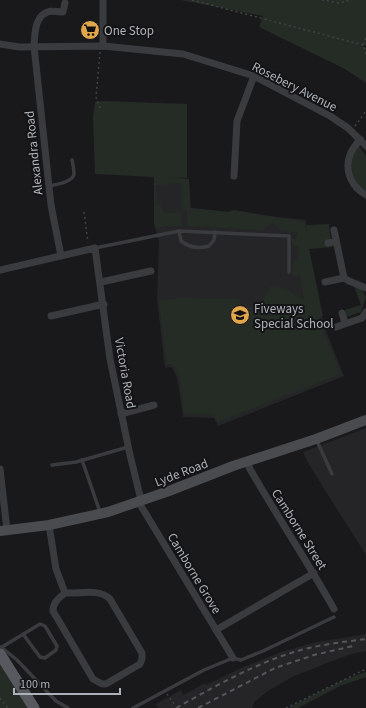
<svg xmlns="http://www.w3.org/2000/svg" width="366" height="708" font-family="'Source Sans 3',sans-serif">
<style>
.built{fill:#252528}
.green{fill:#252c26}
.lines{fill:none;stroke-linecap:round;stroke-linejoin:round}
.path{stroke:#414246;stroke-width:1.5;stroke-dasharray:2 3;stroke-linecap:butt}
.lane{stroke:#3a3b3f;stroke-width:3.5}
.street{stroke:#3a3b3f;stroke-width:7}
.secondary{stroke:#494b4f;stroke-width:10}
.primary{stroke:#57595e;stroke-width:11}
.rail{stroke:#54565a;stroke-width:2;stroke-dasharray:5 4;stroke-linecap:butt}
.labels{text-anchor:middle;stroke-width:4;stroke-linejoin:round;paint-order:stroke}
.poi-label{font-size:13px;fill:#adb1b9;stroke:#141416;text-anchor:start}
.street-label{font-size:13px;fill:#adb1b9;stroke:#141416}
</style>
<rect width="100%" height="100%" fill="#19191b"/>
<g class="built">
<polygon points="154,177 189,179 191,208 306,220 314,288 326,331 344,376 218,426 214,418 183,417 178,382 175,373 171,367 165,368 157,299 159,242 154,223"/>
<polygon points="366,428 366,555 323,487 307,461 303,452"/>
<polygon points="366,634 366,651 352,654 332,661 292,677 268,691 254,702 252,708 159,708 156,704 181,690 183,695 205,683 206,685 239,669 281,652 317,642"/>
</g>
<g class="green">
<polygon points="181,0 366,0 366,46 361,46 366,48 366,83 345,69 259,27 263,16"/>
<path d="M103,101L187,104V178L168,177L189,179L190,208L228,212L234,210L304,222L307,235L306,225L329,224L332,247L309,249L323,316L320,318L322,328L341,374L218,422L213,414H184C182,402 182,377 175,367C173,364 170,364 167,364L159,301L179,298L239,299L242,309C260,305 263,305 270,287C283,285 291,292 302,299H304L300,275H292L293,261L298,259V247L294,246L291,239L296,240L297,232L281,231L273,222L263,230L187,226V209H182V183H167V185H156L157,205H160L164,213L181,212L182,226H167L155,228L154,223V177L95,174L93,117L95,102Z"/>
<path d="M359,146L366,156V191C352,183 345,157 359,146Z"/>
<polygon points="354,286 361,288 366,297 361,312 346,317 345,310 361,305"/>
<polygon points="0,664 28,708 0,708"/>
<polygon points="366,672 366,677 340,686 298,708 288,708 343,680"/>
</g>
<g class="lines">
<g class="path">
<polyline points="192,0 363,45"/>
<polyline points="322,0 340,3 349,0"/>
<polyline points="366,38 363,45 366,54"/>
<polyline points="100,52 96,97 100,108"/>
<polyline points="355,126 366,111"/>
<polyline points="84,212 88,242"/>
<polyline points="167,694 174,704 171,706"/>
<polyline points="0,698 8,708"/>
<polyline points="286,708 366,669"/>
</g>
<g class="lane">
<path d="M49,186C55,185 73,182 74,174C74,170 73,164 72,160"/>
<path d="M179,231L181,241C190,248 199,249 209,246L214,240L215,232"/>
<polyline points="95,248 179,231 289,236 289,272"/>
<polyline points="317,441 332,474"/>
<polyline points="82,460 100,512"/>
<polyline points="52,465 76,462 128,447"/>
<polyline points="1,647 17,660 56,701 68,708"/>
<polyline points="2,647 40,624 45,626 57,646 56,650 45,658 40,657 23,634"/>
<polyline points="133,708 204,670 233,658 241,660 263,651 334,617"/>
</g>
<g class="street">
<polyline points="0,44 19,47 103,46 183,54 254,76 330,116 348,128 366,146"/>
<polyline points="103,46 103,0"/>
<path d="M360,139C357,144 351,150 350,155C344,171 352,187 366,195"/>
<polyline points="234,176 237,121 254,76"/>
<polyline points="334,230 344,278 349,281 366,288"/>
<polyline points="328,243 336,242"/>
<path d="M61,256L51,205L34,46C35,34 34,14 51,11C54,11 60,12 63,12L65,3"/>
<polyline points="0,270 95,248 110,359 130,455 141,500"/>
<polyline points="101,282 151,271"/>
<polyline points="325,282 344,278"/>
<polyline points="342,313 345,323"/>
<polyline points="51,316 104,304"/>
<polyline points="336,327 362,318 366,312"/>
<polyline points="121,414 154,405"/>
<path d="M247,462L250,469C277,516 307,561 334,609"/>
<polyline points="0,469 7,530"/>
<polyline points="138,501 233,658"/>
<path d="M49,525L56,569L65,593C80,594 99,588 110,599L142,653V659L140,664L106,684H102L93,679L53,611C53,602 59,598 65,593"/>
<polyline points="216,630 314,573"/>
</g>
<polyline class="secondary" points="0,531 49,525 108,512 169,491 233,466 316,439 366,420"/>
<polyline class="primary" points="0,654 34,708"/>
<g class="rail">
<path d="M176,708C214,687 252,665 294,652C317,645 342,642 366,639"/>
<polyline points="198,708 275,668 314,655 353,646"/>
</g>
</g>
<defs>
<g id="supermarket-disc" transform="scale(1)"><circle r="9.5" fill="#e0a64c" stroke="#141416"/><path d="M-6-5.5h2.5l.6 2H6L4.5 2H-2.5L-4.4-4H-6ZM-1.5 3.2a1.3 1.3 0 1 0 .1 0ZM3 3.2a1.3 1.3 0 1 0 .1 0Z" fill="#111"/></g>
<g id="school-disc" transform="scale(1)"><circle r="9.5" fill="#e0a64c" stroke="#141416"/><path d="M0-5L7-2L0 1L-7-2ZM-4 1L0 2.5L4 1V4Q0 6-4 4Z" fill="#111"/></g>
</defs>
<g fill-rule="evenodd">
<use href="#supermarket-disc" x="90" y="30"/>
<use href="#school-disc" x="240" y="315"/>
</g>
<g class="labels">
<g class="poi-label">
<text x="104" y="35">One Stop</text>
<text x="254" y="313">Fiveways<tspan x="254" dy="15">Special School</tspan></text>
</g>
<g class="street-label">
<text transform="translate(295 86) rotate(27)" y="5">Rosebery Avenue</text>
<text transform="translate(33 153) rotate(-96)" y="5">Alexandra Road</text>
<text transform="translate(126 373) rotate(80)" y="5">Victoria Road</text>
<text transform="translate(181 472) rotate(-21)" y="5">Lyde Road</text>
<text transform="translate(300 529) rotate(58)" y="5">Camborne Street</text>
<text transform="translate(195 573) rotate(59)" y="5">Camborne Grove</text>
</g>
</g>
<path d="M14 688v6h106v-6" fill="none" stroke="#adb1b9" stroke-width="2"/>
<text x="20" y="688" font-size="12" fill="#adb1b9" stroke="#141416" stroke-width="3" paint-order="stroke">100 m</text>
</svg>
